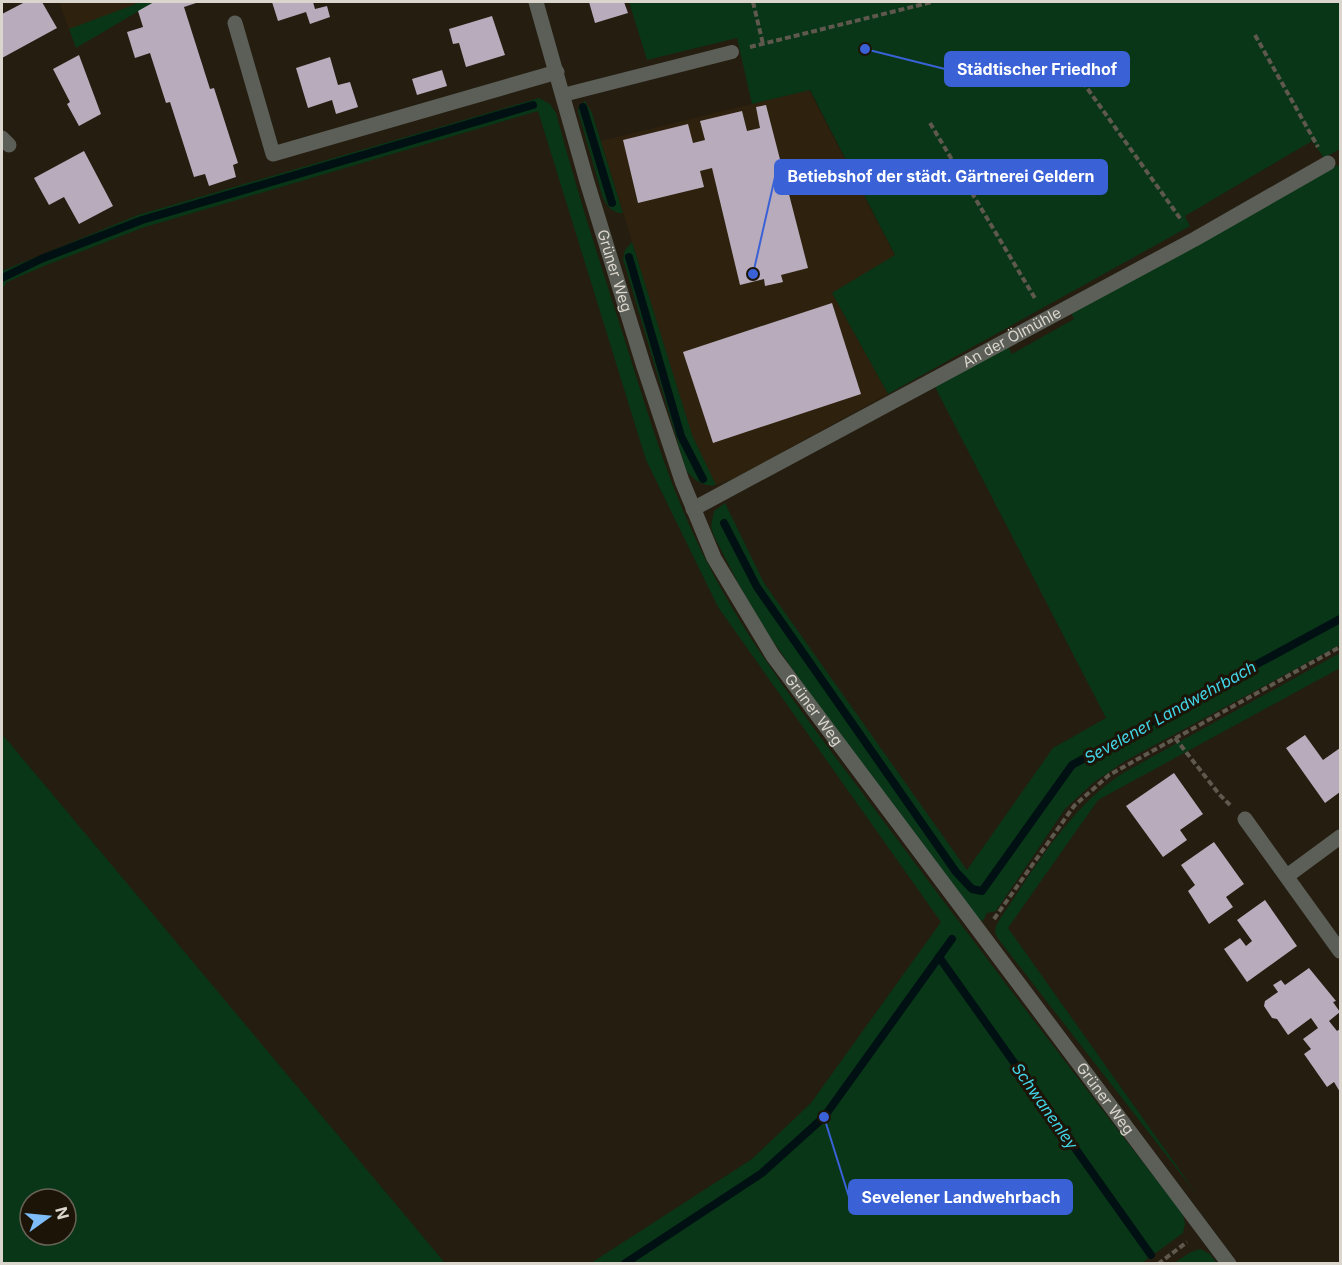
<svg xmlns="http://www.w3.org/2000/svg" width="1342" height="1265" font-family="Inter,sans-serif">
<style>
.built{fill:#2e220e}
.green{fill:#093617;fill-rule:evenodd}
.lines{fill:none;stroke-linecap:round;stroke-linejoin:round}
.stream{stroke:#011113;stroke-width:8}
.building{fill:#b7abbc}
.path{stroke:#5f584c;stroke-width:4;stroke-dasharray:6 3;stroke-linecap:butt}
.lane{stroke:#5b5f58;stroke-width:14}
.street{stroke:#5b5f58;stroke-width:15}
.labels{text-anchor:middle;stroke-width:6;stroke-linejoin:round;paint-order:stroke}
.street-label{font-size:15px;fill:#dbd6cd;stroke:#1c1407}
.water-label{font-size:16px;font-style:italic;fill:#41d5e8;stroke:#1c1407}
.leader{fill:none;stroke:#3a62d6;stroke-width:2}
.callout-dot{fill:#3a62d6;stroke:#1c1407;stroke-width:2}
.callout{fill:#3a62d6;stroke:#3a62d6;stroke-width:2}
.callout-label{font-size:16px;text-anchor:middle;font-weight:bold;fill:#fff}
</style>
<rect width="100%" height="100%" fill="#251d10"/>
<g class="built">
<polygon points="59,2 154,2 76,48"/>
<polygon points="809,90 895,256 832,293 888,394 733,479 716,485 692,435 601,141"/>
</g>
<g class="green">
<polygon points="135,2 154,2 76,48 69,29 136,4"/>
<polygon points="629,2 1340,2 1340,149 1324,158 1312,141 1185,216 1190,226 888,394 832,293 895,255 810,90 752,104 737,38 647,60"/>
<path d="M539,98L550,104L556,113C577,192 602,269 627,347C650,421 672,495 708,564C755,656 821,737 882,819C981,952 1081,1083 1183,1214L1185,1224L1183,1233L1142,1263H591L752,1159L811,1103L941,922L718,607L646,460L538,111L142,228L44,266L7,282L2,289V271L138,215Z"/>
<path d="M585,101L592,113L623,213C613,214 607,206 603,198L578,111L579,106Z"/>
<polygon points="1340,164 1340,645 1125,761 1093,783 1065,809 996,911 987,913 983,921 977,919 807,690 768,634 738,583 713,534 711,526 714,511 725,503 764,583 967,870 1053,748 1106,718 935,387 1008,347 1012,354 1074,319 1071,313"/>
<path d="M632,242L692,435L716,485C702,487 695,481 686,470L623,259L625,250Z"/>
<path d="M1340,653V668L1098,800L1008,928L1198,1196L999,940C992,931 996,926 1001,917C1037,865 1069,808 1123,773Z"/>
<path d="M2,734L445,1263H2ZM30,1199H66V1235H30Z"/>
<polygon points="1200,1249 1210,1254 1217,1263 1174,1263 1191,1252"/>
</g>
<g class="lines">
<g class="stream">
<polyline points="583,107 612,203"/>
<polyline points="629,257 681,436 703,479"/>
<polyline points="2,278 41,259 142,220 533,105"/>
<polyline points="724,523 757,587 956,872 972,889 982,891 1072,765 1340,619"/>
<polyline points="939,957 1151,1255"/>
<polyline points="624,1264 762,1173 824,1117 952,939"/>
</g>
</g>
<g class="building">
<polygon points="25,2 42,2 57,28 2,58 2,14"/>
<polygon points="154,2 199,2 184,7 210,89 214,88 238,163 233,165 236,177 209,186 205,174 194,177 170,102 166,103 150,53 135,58 127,32 143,27 138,11"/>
<polygon points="272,2 313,2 315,9 327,6 330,17 310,24 306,12 278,21"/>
<polygon points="589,2 624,2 628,13 595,23"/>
<polygon points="492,16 505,55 466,67 459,43 453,44 449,29"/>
<polygon points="79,55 101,114 79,126 67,104 70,102 53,69"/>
<polygon points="330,57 338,85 350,82 358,107 336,114 332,100 308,108 296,68"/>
<polygon points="442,70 447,86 417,95 412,79"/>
<polygon points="766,105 808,268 781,275 783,282 765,286 764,279 740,285 712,168 700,171 704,187 638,203 623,140 688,124 693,143 705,140 700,121 742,111 747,131 760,128 756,107"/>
<polygon points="84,151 113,206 79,224 64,197 49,205 34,178"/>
<polygon points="832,303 861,394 713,443 683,352"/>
<polygon points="1305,735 1323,760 1340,748 1340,792 1325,803 1286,748"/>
<polygon points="1174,773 1203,814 1180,830 1187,840 1163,857 1126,806"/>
<polygon points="1214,842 1244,884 1226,897 1233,907 1209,924 1188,891 1195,885 1181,865"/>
<polygon points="1265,900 1297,946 1247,982 1224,949 1240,938 1246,946 1252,941 1237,920"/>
<polygon points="1309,968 1336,1001 1333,1002 1340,1012 1329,1021 1337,1031 1340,1029 1340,1092 1334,1082 1327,1087 1304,1054 1311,1049 1303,1039 1318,1028 1311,1018 1288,1035 1277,1019 1272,1018 1264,1006 1265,1001 1278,992 1273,985 1281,980 1285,985"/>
</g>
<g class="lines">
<g class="path">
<polyline points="753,2 763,44"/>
<polyline points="1255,35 1318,147"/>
<polyline points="750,47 932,2"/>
<polyline points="1072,67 1182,221"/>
<polyline points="930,123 1036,300"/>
<polyline points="1175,738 1219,794 1230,805"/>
<polyline points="994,919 1074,806 1109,775 1340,647"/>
<polyline points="1158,1264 1187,1242"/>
</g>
<polyline class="lane" points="563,95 732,52"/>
<g class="street">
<path id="s1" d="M536,2L587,182L644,367L682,481L714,558L773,656L1229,1264"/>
<polyline points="235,23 273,154 557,72"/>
<polyline points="2,138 9,145"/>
<path id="s2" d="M693,509L1195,239L1328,163"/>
<polyline points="1245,819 1340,951"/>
<polyline points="1287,876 1340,837"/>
</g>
</g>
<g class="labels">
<g class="street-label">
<text dy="5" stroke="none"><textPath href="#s1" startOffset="280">Grüner Weg</textPath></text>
<text dy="5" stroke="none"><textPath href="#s2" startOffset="362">An der Ölmühle</textPath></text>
<text dy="5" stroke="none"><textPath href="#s1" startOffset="766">Grüner Weg</textPath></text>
<text dy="5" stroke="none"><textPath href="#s1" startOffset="1252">Grüner Weg</textPath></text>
</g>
<g class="water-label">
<text transform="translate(1170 712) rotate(-29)" y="6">Sevelener Landwehrbach</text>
<text transform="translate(1045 1106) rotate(55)" y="6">Schwanenley</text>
</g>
</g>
<path class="leader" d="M865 49L945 69M753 274L775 177M824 1117L849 1197"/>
<g class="callout-dot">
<circle cx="865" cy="49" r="6"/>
<circle cx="753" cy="274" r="6"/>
<circle cx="824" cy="1117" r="6"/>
</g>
<g class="callout">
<rect x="945" y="52" width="184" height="34" rx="6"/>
<rect x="775" y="160" width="332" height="34" rx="6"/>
<rect x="849" y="1180" width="223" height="34" rx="6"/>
</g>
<g class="callout-label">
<text x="1037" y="75">Städtischer Friedhof</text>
<text x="941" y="182">Betiebshof der städt. Gärtnerei Geldern</text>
<text x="961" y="1203">Sevelener Landwehrbach</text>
</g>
<rect width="1342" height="1265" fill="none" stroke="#dbd6cd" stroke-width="6"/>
<g transform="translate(48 1217) rotate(75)"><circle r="28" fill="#1c1407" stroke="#686256" stroke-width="1.5"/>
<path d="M0-4.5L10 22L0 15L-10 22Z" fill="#7ebdf9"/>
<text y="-9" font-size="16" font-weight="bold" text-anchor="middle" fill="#dbd6cd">N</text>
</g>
</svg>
